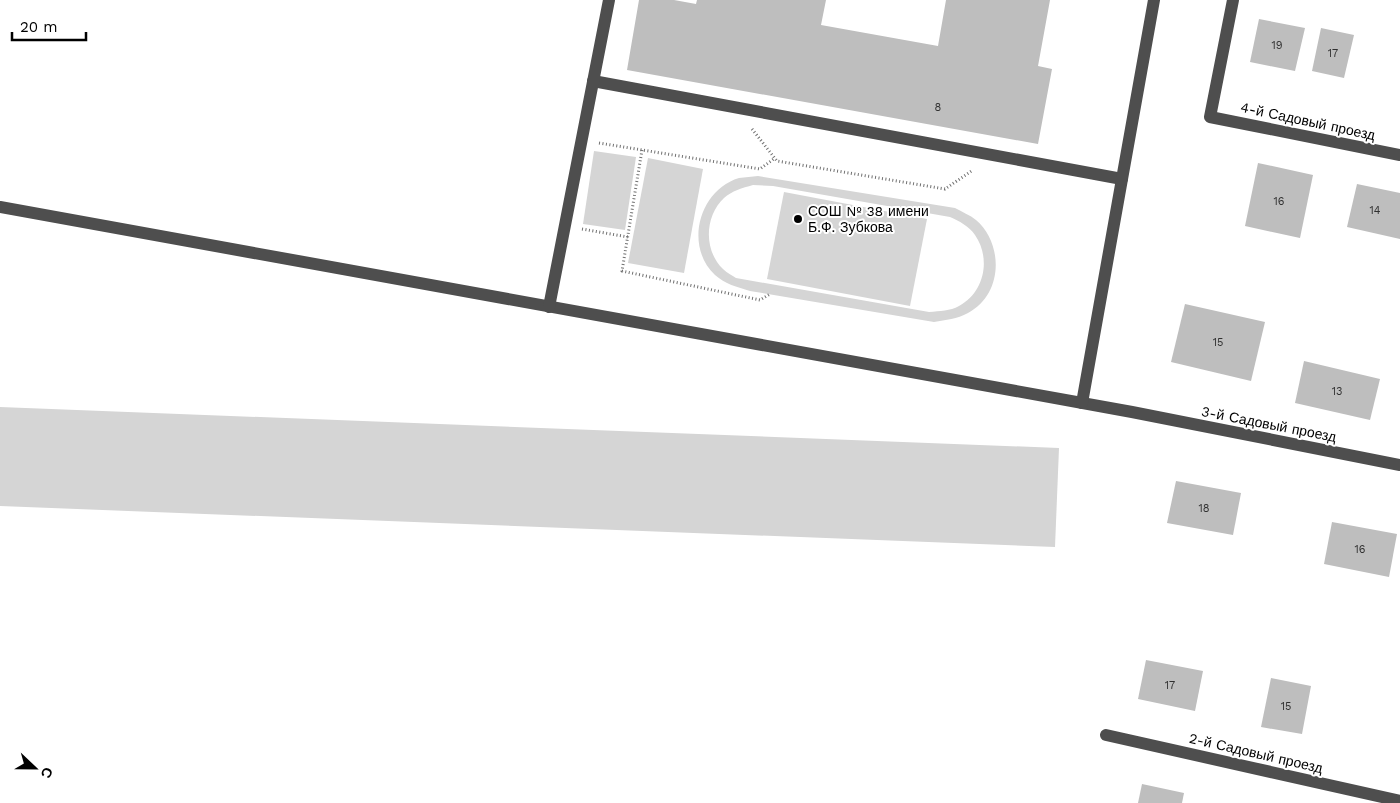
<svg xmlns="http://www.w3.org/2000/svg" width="1400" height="803" font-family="'Work Sans',sans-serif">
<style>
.green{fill:#d5d5d5;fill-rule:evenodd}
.building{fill:#bebebe}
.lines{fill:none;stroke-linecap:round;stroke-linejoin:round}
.path{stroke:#707070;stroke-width:3;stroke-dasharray:1 2.5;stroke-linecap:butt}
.minor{stroke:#4e4e4e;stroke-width:12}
.poi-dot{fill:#000;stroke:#fff;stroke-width:2}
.labels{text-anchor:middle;stroke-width:4;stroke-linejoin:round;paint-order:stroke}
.number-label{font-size:11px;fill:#303030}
.street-label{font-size:14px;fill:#000;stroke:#fff}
.poi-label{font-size:14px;fill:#000;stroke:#fff;text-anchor:start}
</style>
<rect width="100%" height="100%" fill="#fff"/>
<g class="green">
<polygon points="594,151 636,157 625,230 583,224"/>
<polygon points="648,158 703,169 684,273 628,263"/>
<path d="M758,176L955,208C962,212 970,215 976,220C1004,244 1003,295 968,313C957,319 946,320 934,322L750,291C737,287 725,284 715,275C684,246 699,190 739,178C745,177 752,177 758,176ZM753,185L773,186L950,217C959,221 969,226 975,235C991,258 985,292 959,306C950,311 940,311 929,312L736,278C732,275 727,273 723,269C704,251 704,217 724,198C732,191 742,188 753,185Z"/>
<polygon points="784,192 927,219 910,306 767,279"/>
<polygon points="0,407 1059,448 1055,547 0,506"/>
</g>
<g class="building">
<polygon points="639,0 674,0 696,4 697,0 826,0 821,25 938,46 946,0 1050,0 1038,66 1052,69 1038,144 627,70"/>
<polygon points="1259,19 1305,28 1295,71 1250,62"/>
<polygon points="1321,28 1354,35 1344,78 1312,71"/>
<polygon points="1258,163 1313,175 1300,238 1245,226"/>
<polygon points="1357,184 1400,193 1400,239 1347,227"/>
<polygon points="1185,304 1265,322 1251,381 1171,362"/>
<polygon points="1304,361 1380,379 1370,420 1295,403"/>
<polygon points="1176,481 1241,493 1233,535 1167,523"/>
<polygon points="1332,522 1397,534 1389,577 1324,564"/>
<polygon points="1146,660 1203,671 1195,711 1138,699"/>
<polygon points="1271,678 1311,686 1302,734 1261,727"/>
<polygon points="1142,784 1184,793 1182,803 1138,803"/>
</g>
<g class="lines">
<g class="path">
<polyline points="752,129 777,161 945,189 973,170"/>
<polyline points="599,143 760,169 775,158"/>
<polyline points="642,150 622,271 760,300 770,294"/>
<polyline points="582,229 628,237"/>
</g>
<g class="minor">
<polyline points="1233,0 1210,117 1400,155"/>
<polyline points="593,81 1122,179"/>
<polyline points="0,207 1132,412 1400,465"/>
<polyline points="549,307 609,0"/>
<polyline points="1082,403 1154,0"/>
<polyline points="1106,735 1400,801"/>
</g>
</g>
<circle class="poi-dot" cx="798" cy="219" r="5"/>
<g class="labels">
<g class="number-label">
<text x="1277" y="49">19</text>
<text x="1333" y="57">17</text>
<text x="938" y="111">8</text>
<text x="1279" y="205">16</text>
<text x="1375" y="214">14</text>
<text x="1218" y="346">15</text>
<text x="1337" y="395">13</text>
<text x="1204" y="512">18</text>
<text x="1360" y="553">16</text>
<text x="1170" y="689">17</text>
<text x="1286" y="710">15</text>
</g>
<g class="street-label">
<text transform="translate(1308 121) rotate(12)" y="5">4-й Садовый проезд</text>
<text transform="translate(1269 424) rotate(11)" y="5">3-й Садовый проезд</text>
<text transform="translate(1256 753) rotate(13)" y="5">2-й Садовый проезд</text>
</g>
<g class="poi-label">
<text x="808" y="216">СОШ № 38 имени<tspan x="808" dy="16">Б.Ф. Зубкова</tspan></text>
</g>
</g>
<g transform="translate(35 768) rotate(112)" stroke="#ffffff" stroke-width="4" paint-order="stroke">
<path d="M0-4L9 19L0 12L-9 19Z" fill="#000000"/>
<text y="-8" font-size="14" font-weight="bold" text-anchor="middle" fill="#000000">С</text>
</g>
<path d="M12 32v8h74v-8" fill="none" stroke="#000000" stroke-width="2.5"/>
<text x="20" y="32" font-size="15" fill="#000000" stroke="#ffffff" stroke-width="4" paint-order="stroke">20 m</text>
</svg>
